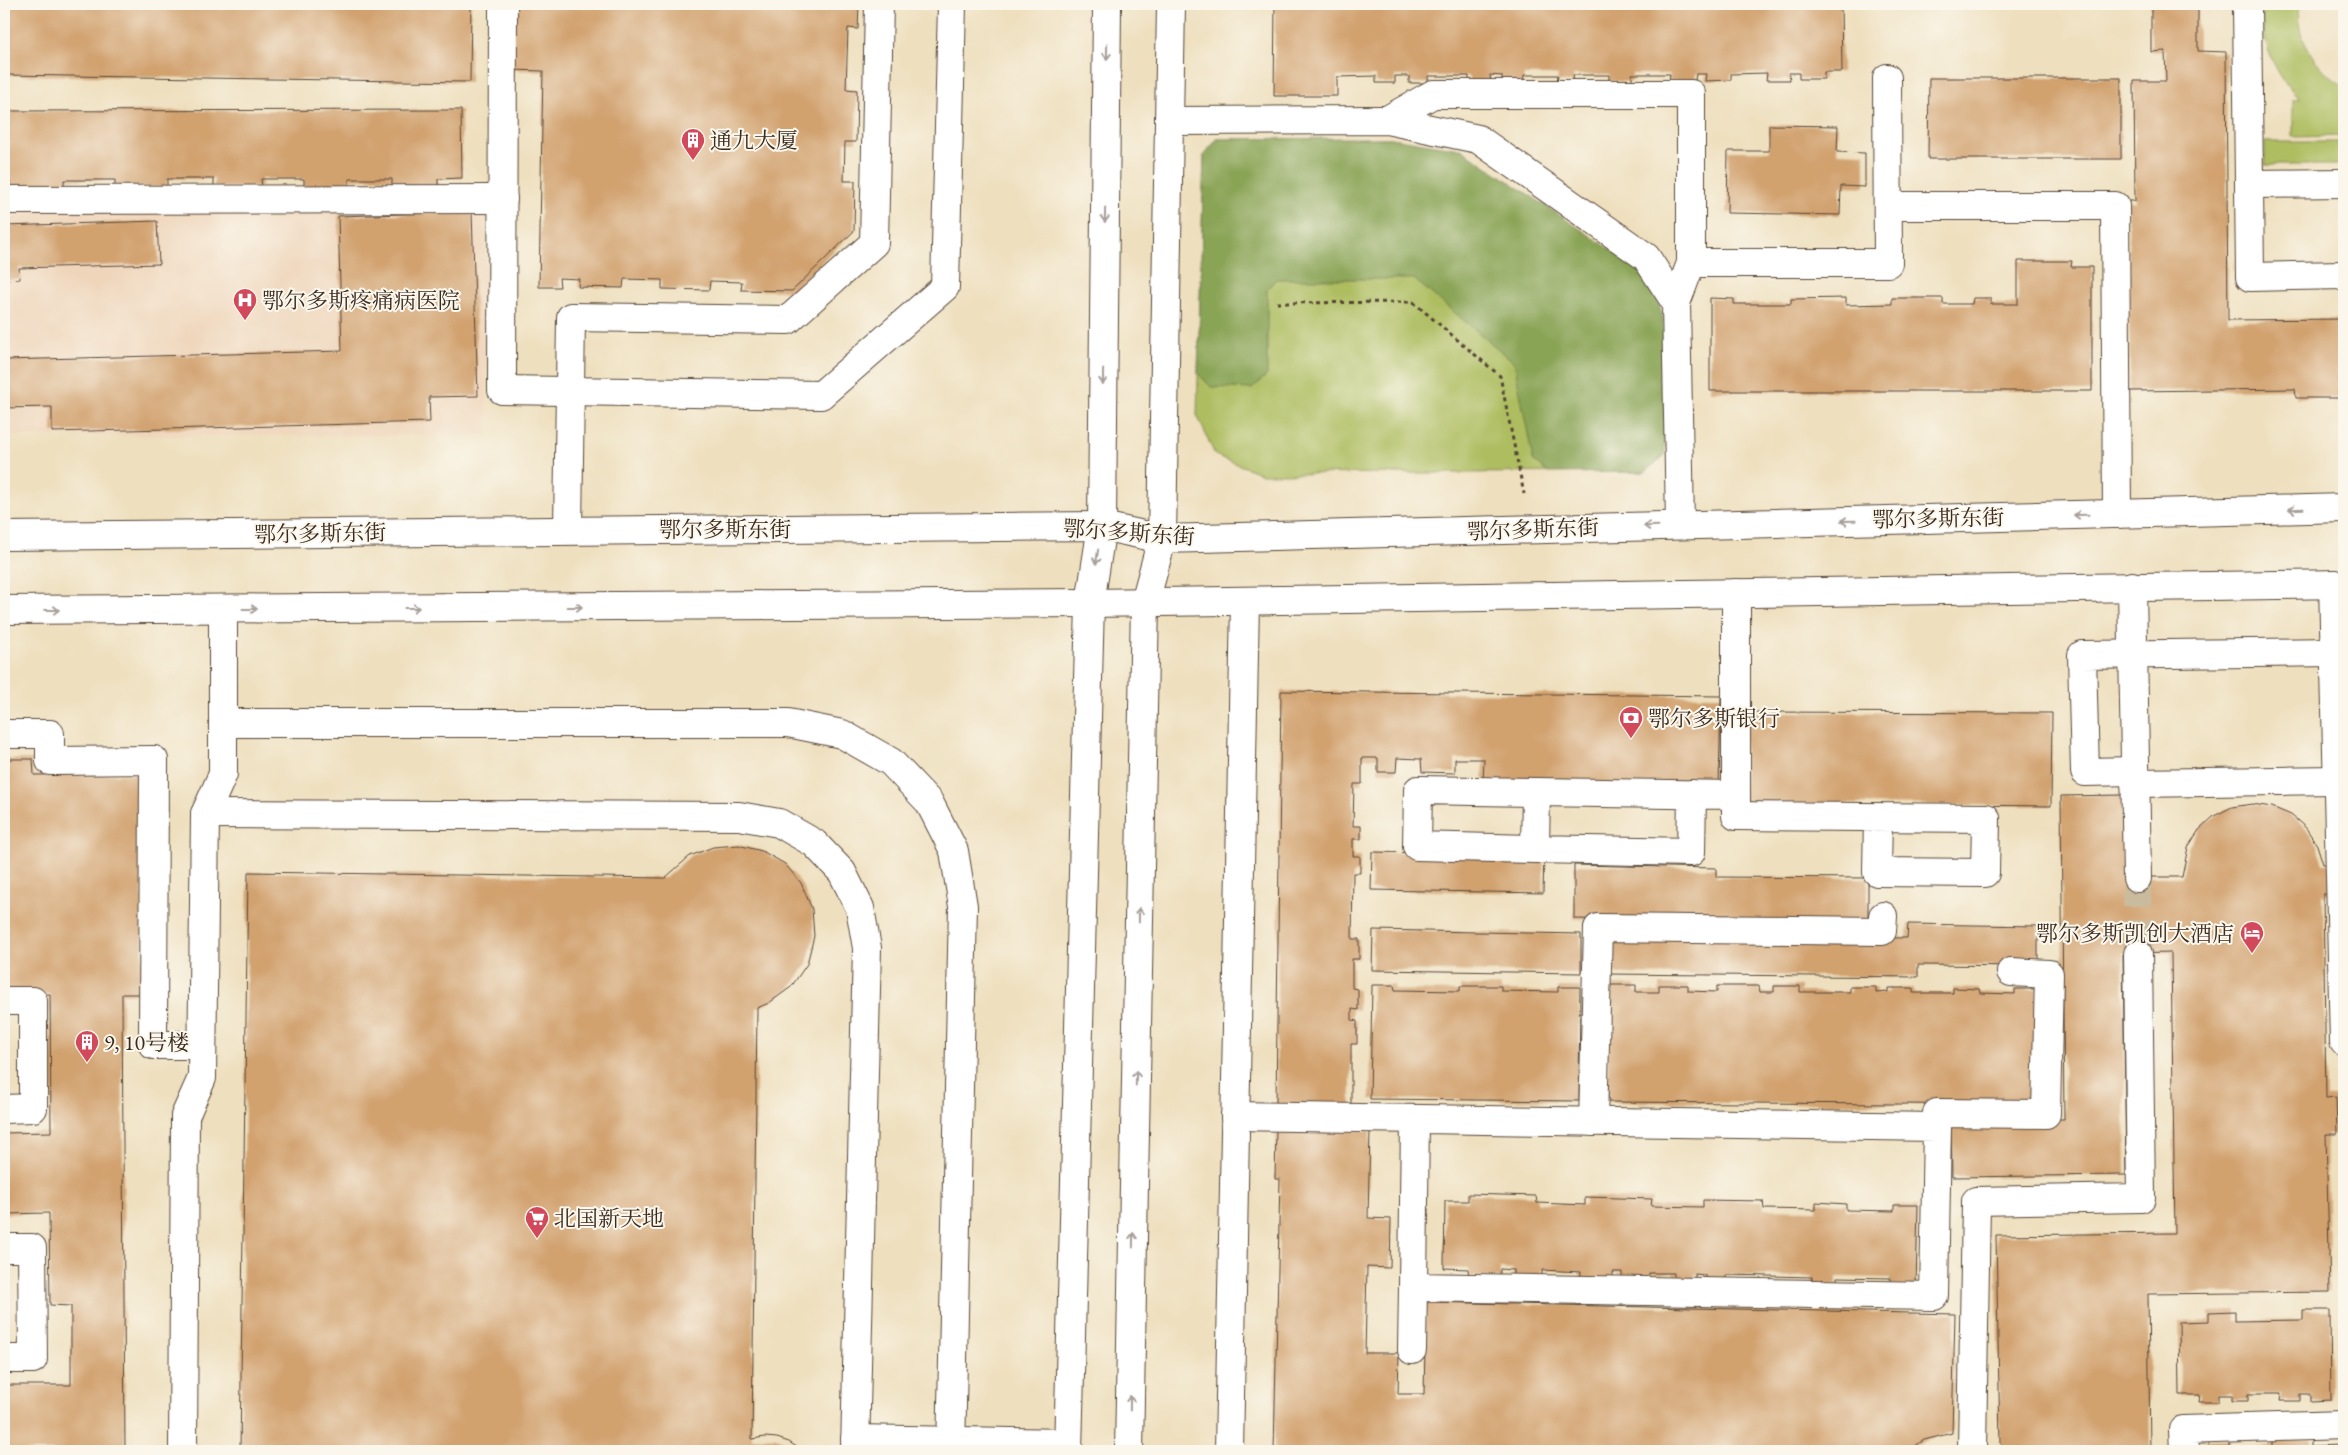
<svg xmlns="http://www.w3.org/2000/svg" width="2348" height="1455" font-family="'EB Garamond','Noto Serif SC',serif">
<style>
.built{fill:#efd6bb}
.green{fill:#adbd60;stroke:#74743f}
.forest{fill:#8aa456;stroke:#62673a}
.building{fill:#d1a16e}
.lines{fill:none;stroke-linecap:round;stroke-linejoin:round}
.minor-tunnel{stroke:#cabb9e;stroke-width:28;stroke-dasharray:28 14;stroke-linecap:butt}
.minor-casing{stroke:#564536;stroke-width:30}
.major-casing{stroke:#564536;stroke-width:30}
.path{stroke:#564536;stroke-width:3;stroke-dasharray:4 4;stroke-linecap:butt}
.minor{stroke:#fff;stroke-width:28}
.major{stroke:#fff;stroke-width:28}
.oneway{stroke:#a79f9a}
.labels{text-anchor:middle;stroke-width:4;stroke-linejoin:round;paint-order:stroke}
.poi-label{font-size:22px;fill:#3b2a1e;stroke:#fbf7ec;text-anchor:start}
.street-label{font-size:22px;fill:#3b2a1e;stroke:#fbf7ec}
</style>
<rect width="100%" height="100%" fill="#fbf7ec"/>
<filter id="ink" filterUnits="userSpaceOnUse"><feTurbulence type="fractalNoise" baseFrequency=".02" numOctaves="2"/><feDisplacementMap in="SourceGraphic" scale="10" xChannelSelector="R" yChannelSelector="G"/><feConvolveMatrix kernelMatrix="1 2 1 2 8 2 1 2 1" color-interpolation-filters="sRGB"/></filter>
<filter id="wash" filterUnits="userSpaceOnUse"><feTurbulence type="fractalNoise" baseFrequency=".0096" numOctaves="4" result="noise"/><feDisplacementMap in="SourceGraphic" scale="20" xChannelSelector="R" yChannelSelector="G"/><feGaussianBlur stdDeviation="1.12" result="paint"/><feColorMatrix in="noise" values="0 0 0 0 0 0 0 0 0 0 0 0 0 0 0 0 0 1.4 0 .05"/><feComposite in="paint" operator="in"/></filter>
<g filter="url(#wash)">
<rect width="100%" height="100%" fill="#eedfbe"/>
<polygon class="built" points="486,206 487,435 4,436 4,208"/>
<g class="green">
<path d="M2263,4H2299C2294,38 2317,69 2344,86V136L2293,137V99L2301,98C2275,80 2258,34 2263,4Z"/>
<polygon points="1392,138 1665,455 1645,472 1262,474 1215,455 1197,415 1204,155 1217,139"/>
<rect x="2265" y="142" width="79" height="23"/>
</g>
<polygon class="forest" points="1392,138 1461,149 1632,264 1654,289 1663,318 1665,455 1645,472 1548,473 1533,460 1514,362 1414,279 1276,279 1267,289 1267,375 1252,389 1211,387 1198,373 1204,155 1217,139"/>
<g id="blocks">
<g class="building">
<polygon points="4,4 471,4 470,82 4,75"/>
<polygon points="513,4 859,4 858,29 848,28 846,89 857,90 856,142 845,142 844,181 855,181 854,231 792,291 741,290 742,282 710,281 709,290 662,289 662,280 624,279 623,288 578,287 579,279 559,278 560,287 539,287 543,71 512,70"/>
<polygon points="1275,4 1841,4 1842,72 1824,72 1824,79 1799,79 1799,73 1789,73 1790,80 1766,80 1767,73 1731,74 1731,80 1705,81 1706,74 1696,74 1695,80 1669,81 1670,74 1632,74 1632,82 1609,81 1609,75 1573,75 1574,82 1557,82 1558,75 1524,75 1523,83 1502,82 1502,76 1490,75 1491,83 1469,83 1469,76 1428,76 1428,83 1409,83 1409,76 1395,76 1395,83 1376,83 1376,76 1337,77 1337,96 1274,96"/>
<polygon points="2151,4 2198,4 2198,51 2226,52 2228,320 2344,319 2344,398 2296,398 2295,389 2130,391 2128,201 2135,201 2134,81 2166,81 2165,51 2151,52"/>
<polygon points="1929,78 2121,78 2121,159 1928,159"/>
<polygon points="461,110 462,178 438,179 438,186 392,187 392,179 349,179 349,187 304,187 304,179 261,179 262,187 214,187 214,179 167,179 167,187 115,187 115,180 64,180 64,187 10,188 10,180 4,180 4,111"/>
<polygon points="1769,125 1838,126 1837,152 1865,153 1865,187 1841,186 1840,215 1727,213 1728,151 1769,151"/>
<polygon points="472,212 478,396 429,397 430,422 52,432 52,407 4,408 4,360 342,351 338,216"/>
<polygon points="157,221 159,264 19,268 20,279 4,280 4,226"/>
<polygon points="2018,261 2072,261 2071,267 2092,267 2092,391 1710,391 1710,298 1734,299 1734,304 1791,304 1791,299 1846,298 1846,305 1892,304 1892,298 1943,298 1943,304 1972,304 1973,298 1991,298 1991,304 2018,304"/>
<polygon points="1281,691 1721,696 1719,785 1483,782 1484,759 1455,759 1455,773 1422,772 1421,759 1397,758 1396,772 1378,772 1378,758 1362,758 1362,784 1354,784 1353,826 1361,826 1361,839 1353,839 1353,856 1360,856 1360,873 1353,873 1352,939 1359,939 1359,959 1352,959 1352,988 1358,989 1358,1010 1352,1009 1352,1020 1357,1021 1357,1044 1351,1044 1351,1106 1276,1105"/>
<polygon points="1745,712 2052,713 2051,806 1744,803"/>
<polygon points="4,759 33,759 34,775 142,774 143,994 122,994 125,1451 4,1451 4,1385 71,1385 71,1306 50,1305 49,1213 4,1214 4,1133 51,1132 50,994 4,995"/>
<polygon points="2122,795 2123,877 2182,877 2188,847 2199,830 2214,816 2232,807 2252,804 2272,807 2291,815 2306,828 2317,845 2323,864 2333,864 2334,894 2323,894 2326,1098 2336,1097 2337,1134 2326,1134 2330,1292 2148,1294 2150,1451 2013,1451 2000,1443 1996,1235 2175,1233 2171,953 2123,954 2126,1175 1952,1177 1951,1121 2064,1119 2061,796"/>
<polygon points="738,845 762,851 785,864 801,883 812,909 814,936 807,964 791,987 769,1003 757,1008 752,1439 765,1437 777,1438 789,1442 803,1451 240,1451 248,872 665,878 690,856 713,847"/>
<polygon points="1372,852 1544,855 1543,893 1371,890"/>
<polygon points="1574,865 1716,868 1716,877 1868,878 1868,924 1574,919"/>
<polygon points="1908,924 2038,926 2038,966 1918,965 1918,977 1608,974 1608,935 1907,938"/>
<polygon points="1373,930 1581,934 1581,973 1372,970"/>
<polygon points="1372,985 1394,985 1395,990 1460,991 1460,986 1501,986 1501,991 1558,992 1558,987 1580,987 1579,1101 1370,1099"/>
<polygon points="1608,985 1636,985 1636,992 1659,992 1659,985 1688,985 1688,991 1717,992 1717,986 1759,986 1760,992 1774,992 1774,986 1800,986 1800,992 1850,992 1850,987 1876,987 1876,993 1888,992 1888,988 1913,988 1913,993 1953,993 1953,988 1979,989 1980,993 2015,994 2015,989 2037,989 2036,1105 1608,1102"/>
<polygon points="1276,1129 1370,1131 1368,1218 1391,1219 1390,1268 1367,1267 1365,1353 1399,1353 1398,1394 1424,1394 1426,1302 1955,1314 1952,1433 1924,1440 1908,1451 1274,1451 1280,1179 1275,1179"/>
<polygon points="1468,1194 1536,1196 1537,1203 1585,1205 1585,1197 1652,1199 1651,1206 1703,1207 1703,1200 1763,1201 1764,1209 1816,1210 1816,1202 1846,1204 1846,1210 1894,1211 1894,1205 1918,1205 1916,1287 1891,1286 1890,1278 1837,1277 1837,1285 1812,1285 1812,1277 1726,1275 1726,1283 1705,1283 1705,1275 1695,1274 1695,1282 1674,1282 1674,1273 1649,1273 1649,1281 1622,1280 1622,1272 1613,1272 1613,1280 1580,1280 1581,1272 1542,1270 1542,1279 1513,1278 1513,1270 1500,1269 1500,1278 1469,1277 1468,1269 1444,1268 1445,1201 1468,1201"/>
<polygon points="2303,1310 2330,1310 2331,1400 2310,1401 2310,1394 2300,1394 2300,1401 2280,1401 2281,1394 2248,1394 2248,1401 2232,1401 2232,1395 2218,1395 2218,1402 2199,1402 2200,1395 2180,1395 2179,1322 2209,1321 2209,1312 2235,1311 2235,1321 2303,1320"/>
<polygon points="2311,1438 2311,1446 2344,1445 2344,1451 2208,1451 2208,1441 2230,1440 2230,1449 2272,1447 2272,1439"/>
</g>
</g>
</g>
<g filter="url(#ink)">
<use href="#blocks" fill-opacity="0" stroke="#564536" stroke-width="1"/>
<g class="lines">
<polyline class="minor-tunnel" points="2137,878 2138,954"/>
<g class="minor-casing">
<g id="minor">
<polyline points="503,4 502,390 821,395 945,287 952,4"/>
<polyline points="2247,4 2249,184 2344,183"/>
<polyline points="1387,120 1433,94 1691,94 1691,263 1676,303"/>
<polyline points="1169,121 1387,120 1478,139 1646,257 1676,303 1680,525"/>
<polyline points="2249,184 2250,277 2344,275"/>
<polyline points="4,200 503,199"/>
<polyline points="1888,206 2115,206 2117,514"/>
<polyline points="1691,263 1888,263 1887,78"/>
<polyline points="568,530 571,317 788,320 874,243 879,4"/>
<polyline points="2333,584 2344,1042"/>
<polyline points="2132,586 2137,878"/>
<polyline points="1736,593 1736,816 1986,818 1985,873 1877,872 1878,817"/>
<polyline points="224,723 788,723 842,734 891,762 929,802 954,851 963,906 951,1451"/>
<polyline points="4,734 50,734 50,761 154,760 153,1045 202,1045"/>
<polyline points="2135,771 2085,772 2082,655 2335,652"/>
<polyline points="2135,783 2338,780"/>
<polyline points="1692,794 1691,852 1535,849 1536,792 1736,795"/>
<polyline points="205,814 739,816 779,823 814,843 842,872 860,908 867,948 855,1451"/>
<polyline points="1535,849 1417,846 1418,790 1536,792"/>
<polyline points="4,1001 33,1001 33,1108 4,1109"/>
<polyline points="1235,1116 1937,1127 1934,1296 1413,1287 1415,1119"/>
<polyline points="1593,1122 1598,928 1882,931 1883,916"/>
<polyline points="1937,1127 1937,1113 2046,1114 2049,974 2011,972"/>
<polyline points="4,1248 32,1248 33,1359 4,1359"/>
<polyline points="1412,1350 1413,1287"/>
<polyline points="855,1439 1068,1443"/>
<polyline points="183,1451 185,1116 202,1078 205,814 223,774 223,609"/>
<polyline points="1068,1451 1090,603 1102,526 1107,4"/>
<polyline points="1129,1451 1145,602 1162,539 1171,4"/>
<polyline points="1229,1451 1245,601"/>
<polyline points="1972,1451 1976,1201 2141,1198 2138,954"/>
<polyline points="2184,1451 2183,1430 2344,1425"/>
</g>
</g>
<g class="major-casing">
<g id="major">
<polyline points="4,536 1102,526 1162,539 2344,508"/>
<polyline points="4,610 1090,603 2344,584"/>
</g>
</g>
<polyline class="path" points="1277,303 1413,302 1500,376 1524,494"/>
<use href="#minor" class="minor"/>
<use href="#major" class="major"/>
</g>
<defs><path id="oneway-shaft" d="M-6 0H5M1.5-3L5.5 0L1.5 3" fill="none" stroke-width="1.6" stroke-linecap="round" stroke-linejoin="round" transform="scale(1.25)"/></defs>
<g class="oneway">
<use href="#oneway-shaft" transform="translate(1107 52) rotate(91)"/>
<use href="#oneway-shaft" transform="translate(1105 215) rotate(91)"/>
<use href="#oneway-shaft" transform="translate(1103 377) rotate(91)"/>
<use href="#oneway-shaft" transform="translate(2296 509) rotate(178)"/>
<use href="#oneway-shaft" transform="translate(2081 515) rotate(179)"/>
<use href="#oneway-shaft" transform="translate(1848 521) rotate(179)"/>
<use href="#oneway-shaft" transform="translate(1651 526) rotate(178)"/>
<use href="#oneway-shaft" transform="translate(1097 557) rotate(99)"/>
<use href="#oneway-shaft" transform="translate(575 607)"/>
<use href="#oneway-shaft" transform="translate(412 608)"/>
<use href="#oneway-shaft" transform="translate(250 609)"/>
<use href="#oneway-shaft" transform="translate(52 610)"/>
<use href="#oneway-shaft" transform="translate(1139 915) rotate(-89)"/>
<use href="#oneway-shaft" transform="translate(1136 1078) rotate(-89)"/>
<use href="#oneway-shaft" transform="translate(1133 1240) rotate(-89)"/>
<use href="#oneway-shaft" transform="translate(1130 1403) rotate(-89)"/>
</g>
</g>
<defs>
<g id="building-pin" transform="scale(1.25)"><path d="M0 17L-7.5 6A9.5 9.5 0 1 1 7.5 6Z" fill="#d1495b" stroke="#fbf7ec"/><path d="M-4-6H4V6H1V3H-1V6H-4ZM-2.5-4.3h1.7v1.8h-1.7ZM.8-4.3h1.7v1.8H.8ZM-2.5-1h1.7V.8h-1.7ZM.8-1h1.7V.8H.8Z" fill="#fff"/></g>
<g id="hospital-pin" transform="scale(1.25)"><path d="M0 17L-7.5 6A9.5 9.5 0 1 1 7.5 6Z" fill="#d1495b" stroke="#fbf7ec"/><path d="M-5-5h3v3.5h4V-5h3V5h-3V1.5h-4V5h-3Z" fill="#fff"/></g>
<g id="bank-pin" transform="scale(1.25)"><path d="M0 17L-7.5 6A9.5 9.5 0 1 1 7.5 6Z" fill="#d1495b" stroke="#fbf7ec"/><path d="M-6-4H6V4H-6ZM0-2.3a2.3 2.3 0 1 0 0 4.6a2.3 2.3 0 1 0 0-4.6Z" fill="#fff"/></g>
<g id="hotel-pin" transform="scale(1.25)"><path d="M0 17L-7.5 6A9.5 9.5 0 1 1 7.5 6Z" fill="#d1495b" stroke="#fbf7ec"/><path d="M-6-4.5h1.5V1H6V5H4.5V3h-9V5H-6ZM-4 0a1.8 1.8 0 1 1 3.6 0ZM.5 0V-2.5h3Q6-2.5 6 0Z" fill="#fff"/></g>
<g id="supermarket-pin" transform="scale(1.25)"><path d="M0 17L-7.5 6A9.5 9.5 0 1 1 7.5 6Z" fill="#d1495b" stroke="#fbf7ec"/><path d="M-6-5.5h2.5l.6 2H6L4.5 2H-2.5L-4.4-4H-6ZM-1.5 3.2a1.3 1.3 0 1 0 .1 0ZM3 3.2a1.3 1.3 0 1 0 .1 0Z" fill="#fff"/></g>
</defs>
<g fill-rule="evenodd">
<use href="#building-pin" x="693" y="140"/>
<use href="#hospital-pin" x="245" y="300"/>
<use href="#bank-pin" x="1631" y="718"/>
<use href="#hotel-pin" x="2252" y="933"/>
<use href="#building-pin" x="87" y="1042"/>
<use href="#supermarket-pin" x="537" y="1218"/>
</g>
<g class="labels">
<g class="poi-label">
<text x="710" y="148">通九大厦</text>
<text x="262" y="308">鄂尔多斯疼痛病医院</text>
<text x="1648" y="726">鄂尔多斯银行</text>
<text x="2234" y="941" text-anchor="end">鄂尔多斯凯创大酒店</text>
<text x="104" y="1050">9, 10号楼</text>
<text x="554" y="1226">北国新天地</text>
</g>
<g class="street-label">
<text transform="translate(1938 518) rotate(-1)" y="8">鄂尔多斯东街</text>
<text x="725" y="537">鄂尔多斯东街</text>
<text transform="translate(1533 529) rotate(-2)" y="8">鄂尔多斯东街</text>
<text transform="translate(1129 532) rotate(4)" y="8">鄂尔多斯东街</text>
<text transform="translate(320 533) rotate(-1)" y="8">鄂尔多斯东街</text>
</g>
</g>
<rect width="2348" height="1455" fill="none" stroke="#fbf7ec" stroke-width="20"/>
</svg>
